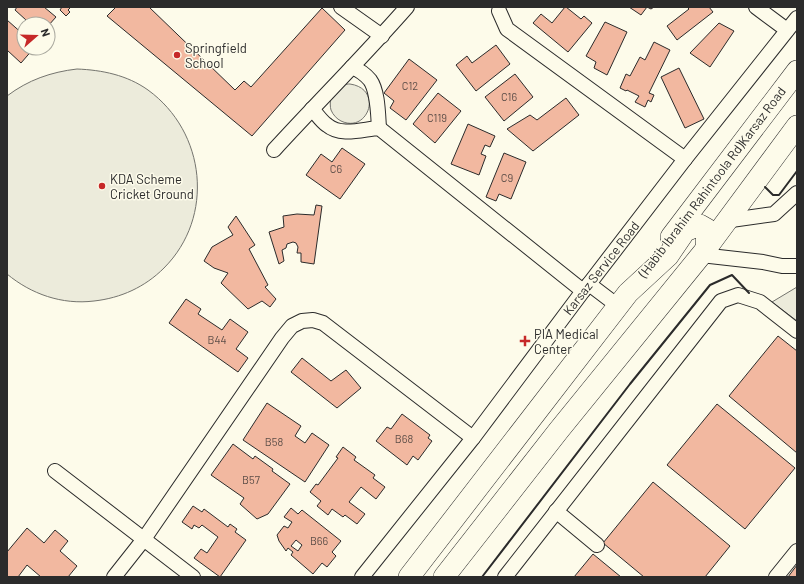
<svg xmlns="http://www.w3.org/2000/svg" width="804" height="584" font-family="Barlow,sans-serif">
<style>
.green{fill:#ecebdb;stroke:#74746e}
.building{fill:#f2b8a0;stroke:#2b2b2b;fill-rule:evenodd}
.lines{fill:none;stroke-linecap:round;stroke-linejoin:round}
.minor-casing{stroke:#2b2b2b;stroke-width:16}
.highway-casing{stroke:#2b2b2b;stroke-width:22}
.minor{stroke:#fdfbea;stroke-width:14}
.highway{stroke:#fdfbea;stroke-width:21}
.wall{stroke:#2b2b2b;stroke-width:2}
.poi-dot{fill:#c62828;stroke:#fdfbea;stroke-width:1.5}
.labels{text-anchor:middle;stroke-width:3;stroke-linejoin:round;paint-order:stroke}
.number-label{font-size:11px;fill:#5d4e48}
.poi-label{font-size:13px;fill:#2b2b2b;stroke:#fdfbea;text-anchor:start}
.street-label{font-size:13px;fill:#2b2b2b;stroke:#fdfbea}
</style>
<rect width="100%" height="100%" fill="#fdfbea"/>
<g class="green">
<path d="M77,69C102,70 127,75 148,90C206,132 215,217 164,268C145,287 121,298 94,301C62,305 31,294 7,274V96C28,80 51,72 77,69Z"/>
<path d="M350,84C384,89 368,134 341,121C337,119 333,115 331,110C330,107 330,101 331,98C332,96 342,85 344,85C346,84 348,84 350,84Z"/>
<polygon points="797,287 797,321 772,302"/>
</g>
<g class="building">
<polygon points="17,7 44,7 56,17 48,26 48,24 25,24 24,22 26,20 15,10"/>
<polygon points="62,7 71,7 68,10 70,12 66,16 60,10"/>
<polygon points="116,7 149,7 235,90 244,81 251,87 322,8 345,30 252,136 107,16"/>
<polygon points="565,7 566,7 581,19 584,16 592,23 568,52 533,23 541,14 552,23"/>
<polygon points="629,7 654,7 651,9 647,7 641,15"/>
<polygon points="687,7 709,7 713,12 677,40 667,26 689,9"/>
<polygon points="7,20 24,35 24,48 34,48 21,63 7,50"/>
<polygon points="605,22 627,32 607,75 594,68 596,62 586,56"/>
<polygon points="719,23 734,31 710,67 690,53"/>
<polygon points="654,42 670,50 649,93 654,95 651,102 648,100 645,107 635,102 639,96 627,90 626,91 620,88 626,74 630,76 640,57 645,60"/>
<polygon points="496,45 510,64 476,91 456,65 467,56 472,63"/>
<polygon points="409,59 437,80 406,120 390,108 394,101 384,93"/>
<polygon points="679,68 704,119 685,128 661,77"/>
<polygon points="515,74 533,97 504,121 485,97"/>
<polygon points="438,93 461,111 435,143 413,124"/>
<polygon points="566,98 579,115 533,151 507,129 530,115 537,120"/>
<polygon points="468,124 495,136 490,147 485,145 481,154 486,156 479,175 451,164"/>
<polygon points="342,148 365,164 340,199 306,175 321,154 332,162"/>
<polygon points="504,153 526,162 511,199 499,194 496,201 486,197"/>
<polygon points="316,205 322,206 314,264 301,262 301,253 297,253 298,247 296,243 293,242 287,244 286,248 282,250 284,261 279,264 269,232 284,227 283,216 297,214 314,215"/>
<polygon points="236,216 255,245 249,249 268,285 265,287 276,299 270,307 262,301 248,309 221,283 228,273 214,268 204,261 212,247 233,235 228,227"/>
<polygon points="186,299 201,309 198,314 222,330 230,319 248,332 236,349 248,358 238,372 169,323"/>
<polygon points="778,336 797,351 797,453 729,396"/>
<polygon points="302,358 331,381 346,370 361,388 337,408 291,372"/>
<polygon points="267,403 301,426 295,436 305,443 312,433 329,445 305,482 243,440"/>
<polygon points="717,404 795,468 745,529 667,465"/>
<polygon points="402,414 430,435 428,438 432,441 418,460 413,456 407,465 376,441 387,427 391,429"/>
<polygon points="233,444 253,459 255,456 273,469 272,471 290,484 268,514 257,519 240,504 244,498 211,475"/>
<polygon points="343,447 356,457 354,460 375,475 373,478 385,487 376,499 361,487 349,502 365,514 357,524 345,515 343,517 332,509 328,515 317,506 321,501 310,492 316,484 318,485 338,458 336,457"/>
<polygon points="653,482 730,546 705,577 644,577 603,543"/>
<polygon points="193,506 202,512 204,509 228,527 230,524 237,529 235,532 246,540 220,577 194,558 201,549 207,553 218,537 202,525 199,528 194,525 192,529 182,522"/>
<path d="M291,508L298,514L302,510L341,541L332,552L336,556L327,567L322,563L313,574L291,555L293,552L288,548L286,551L279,541L277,535L284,526L288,528L292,522L284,517ZM296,540L302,545L298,551L291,546Z"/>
<polygon points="27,528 44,543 55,530 68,541 60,551 77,566 68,577 41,577 27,565 18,577 7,577 7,552"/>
<polygon points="593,554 621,577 574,577"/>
<polygon points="797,565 797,577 788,577"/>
</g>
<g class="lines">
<g class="minor-casing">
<g id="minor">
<polyline points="341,7 382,36"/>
<polyline points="756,7 787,30"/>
<polyline points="499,11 507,29 685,159"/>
<path d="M352,67C359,70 365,74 370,80C378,91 378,114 379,128"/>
<path d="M312,109C317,114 321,121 327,125C341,137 363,129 379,128L583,291"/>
<path d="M274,150C318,102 364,56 407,7"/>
<polyline points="724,221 774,214 797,193"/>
<polyline points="701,255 763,262 782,266 797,266"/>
<polyline points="589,284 618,306"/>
<polyline points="55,471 193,577"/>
<polyline points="556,511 597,545"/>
<polyline points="114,577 144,539 282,338 292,326 302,321 313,320 323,323 473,438"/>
<polyline points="362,577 473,438 583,291 589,284 685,159 797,18"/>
<polyline points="505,577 721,301 738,295 760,302 797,331"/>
<polyline points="776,577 797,551"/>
</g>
</g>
<g class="highway-casing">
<g id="highway">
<polyline points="671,237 797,71"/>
<polyline points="409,577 628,293 668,256 685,231 700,225 707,229 706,249"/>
<polyline points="444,577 559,430 706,249 797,126"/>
</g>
</g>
<use href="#minor" class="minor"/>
<use href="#highway" class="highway"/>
<g class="wall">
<polyline points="765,187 773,195 779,195 797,171"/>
<polyline points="482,577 630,384 710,285 732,275 749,293"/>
</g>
</g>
<g class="poi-dot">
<circle cx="177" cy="55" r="4"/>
<circle cx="102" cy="186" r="4"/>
<path d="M523 335h4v4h4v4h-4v4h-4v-4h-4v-4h4z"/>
</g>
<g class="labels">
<g class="number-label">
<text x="410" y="90">C12</text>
<text x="509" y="101">C16</text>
<text x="437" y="122">C119</text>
<text x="336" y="173">C6</text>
<text x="507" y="182">C9</text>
<text x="217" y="344">B44</text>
<text x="404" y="443">B68</text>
<text x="274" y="446">B58</text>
<text x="251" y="484">B57</text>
<text x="319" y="545">B66</text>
</g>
<g class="poi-label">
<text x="185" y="53">Springfield<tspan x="185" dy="15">School</tspan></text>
<text x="110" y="184">KDA Scheme<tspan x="110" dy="15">Cricket Ground</tspan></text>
<text x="534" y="339">PIA Medical<tspan x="534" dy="15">Center</tspan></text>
</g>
<g class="street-label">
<text transform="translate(712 182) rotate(-53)" y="5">(Habib Ibrahim Rahintoola Rd)Karsaz Road</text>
<text transform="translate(601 268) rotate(-52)" y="5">Karsaz Service Road</text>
</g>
</g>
<rect width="804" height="584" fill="none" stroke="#2b2b2b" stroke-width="16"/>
<g transform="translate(36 36) rotate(70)"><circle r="19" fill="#fdfbea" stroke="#a9a89e"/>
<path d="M0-3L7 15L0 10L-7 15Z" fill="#c62828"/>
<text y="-6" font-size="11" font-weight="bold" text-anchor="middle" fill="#2b2b2b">N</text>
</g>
</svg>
